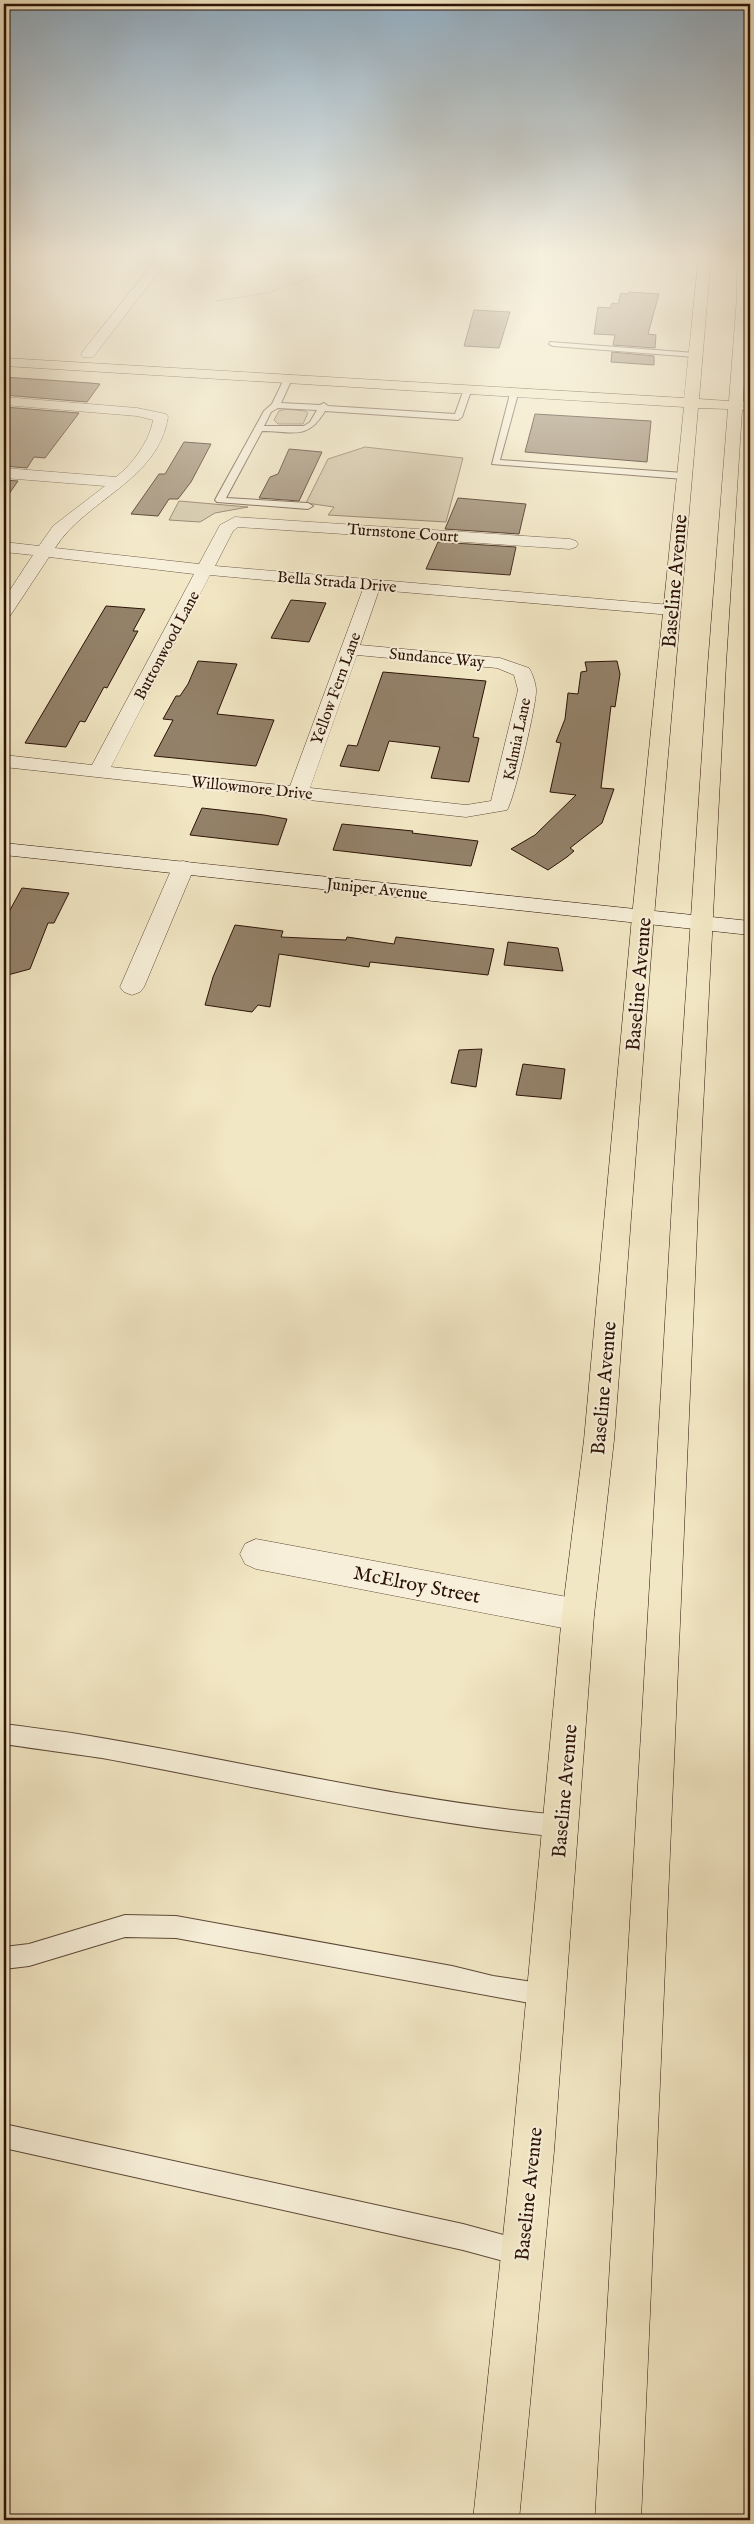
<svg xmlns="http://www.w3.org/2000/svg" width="754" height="2524" font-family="'IM FELL English',serif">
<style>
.green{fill:#d0c3a4;stroke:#7e6b56}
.water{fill:#af9f84;stroke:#7b6752}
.building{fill:#938169;stroke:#2c1307}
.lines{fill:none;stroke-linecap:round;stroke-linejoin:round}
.lane-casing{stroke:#5e4836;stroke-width:2}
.street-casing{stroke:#5e4836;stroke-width:1}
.secondary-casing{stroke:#2c1307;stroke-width:1}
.primary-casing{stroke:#2c1307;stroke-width:1}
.path{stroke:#2c1307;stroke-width:1;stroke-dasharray:0.5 1;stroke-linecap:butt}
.lane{fill:#f7efd9;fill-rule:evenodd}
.street{fill:#f7efd9;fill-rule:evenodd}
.secondary{fill:#f7efd9;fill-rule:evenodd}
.primary{fill:#f2e7c4;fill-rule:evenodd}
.labels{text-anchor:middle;stroke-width:4;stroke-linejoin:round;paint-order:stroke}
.far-street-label{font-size:16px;fill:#2c1307;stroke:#f7efd9}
.street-label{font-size:20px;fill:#2c1307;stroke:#f7efd9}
</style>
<rect width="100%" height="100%" fill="#f2e7c4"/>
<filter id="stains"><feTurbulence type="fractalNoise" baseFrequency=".004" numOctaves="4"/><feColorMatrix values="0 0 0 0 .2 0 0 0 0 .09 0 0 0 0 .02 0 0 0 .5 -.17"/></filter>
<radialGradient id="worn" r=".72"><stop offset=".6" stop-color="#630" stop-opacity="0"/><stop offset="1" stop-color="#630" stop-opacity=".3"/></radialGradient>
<g class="green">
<polygon points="286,409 305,411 308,413 303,424 278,424 274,420 279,411"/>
<polygon points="365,447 463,458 446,522 328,515 334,507 306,503 328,459"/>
<polygon points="179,501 248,507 215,513 200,522 169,520"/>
</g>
<polygon class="water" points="44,255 147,255 142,261"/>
<g class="building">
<polygon points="629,292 659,294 648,334 656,335 655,348 613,345 615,335 594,334 598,307 610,308 612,303 618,304 621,293 628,294"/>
<polygon points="474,310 510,312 499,348 464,346"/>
<polygon points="612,352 654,356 654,365 611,362"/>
<polygon points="4,377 90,383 100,384 87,402 4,395"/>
<polygon points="4,407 79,413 45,458 34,457 27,468 4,466"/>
<polygon points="535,414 651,421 647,462 525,452"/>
<polygon points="184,442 211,444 191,482 178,499 169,499 158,516 131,514 159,474 165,474"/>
<polygon points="289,449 322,452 299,501 259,498 270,477 278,474"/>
<polygon points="4,480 18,481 4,501"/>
<polygon points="458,498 526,504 519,534 445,529"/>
<polygon points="438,542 516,547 510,575 426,569"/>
<polygon points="291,600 326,603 309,642 271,638"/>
<polygon points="106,606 145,609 133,631 138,631 107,688 104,687 85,722 80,721 66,747 25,743"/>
<polygon points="198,661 237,664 217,714 274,720 256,766 154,756 173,720 163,719 176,696 180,696 188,684"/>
<polygon points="617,661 620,674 615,707 611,706 601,788 614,789 602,823 570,848 574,851 567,857 548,870 511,849 535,835 576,795 550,792 561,743 556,742 565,719 568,693 578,694 581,672 587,671 585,662"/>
<polygon points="383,672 486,681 473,737 479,738 469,782 431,778 440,747 389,741 379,771 340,766 348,745 357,746"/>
<polygon points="202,808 264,815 287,819 278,845 190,835"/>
<polygon points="342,824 413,831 412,833 478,841 471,866 333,850"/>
<polygon points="22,888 69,893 54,923 48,923 30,969 4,976 4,921"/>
<polygon points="235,925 283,931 281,937 346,940 347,937 394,944 396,937 494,949 488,975 370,962 369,967 279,954 270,1007 258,1005 252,1012 205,1005 213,977"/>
<polygon points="508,942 558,948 563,971 504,965"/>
<polygon points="482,1049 476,1087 451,1083 459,1050"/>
<polygon points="523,1064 565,1069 561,1099 516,1095"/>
</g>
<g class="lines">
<g class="lane-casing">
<g id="lane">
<polygon points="550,342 695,353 699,355 695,357 553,346 549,344"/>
<path d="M288,377L292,379L281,403L320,405L324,403L328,406L455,414L464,389L471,391L462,417L458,420L325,411C307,441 293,431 262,431L226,498L308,503L313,506L308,509L217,502L215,500L264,411L272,404L284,379ZM278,408L317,410L310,422L304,426H264L271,412Z"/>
<polygon points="514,391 518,394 500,460 684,473 689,476 684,479 492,464 510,394"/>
<path d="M4,1724C33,1728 62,1731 90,1736C248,1762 402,1801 561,1815L569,1818L572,1826L569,1834L561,1837C406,1822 255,1786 102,1758C69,1753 36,1749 4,1744Z"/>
<polygon points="125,1915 176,1916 452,1966 493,1976 546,1984 554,1987 557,1995 554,2003 546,2006 176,1938 125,1937 29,1966 4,1969 4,1947 29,1944"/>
<polygon points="4,2124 463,2224 522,2240 531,2244 535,2253 531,2262 522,2266 463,2250 4,2148"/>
</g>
</g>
<g class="street-casing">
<g id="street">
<polygon points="160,255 172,255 93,357 83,357 81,354 83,351"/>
<path d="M4,397L137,408L166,414L168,417C158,481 86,499 55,548L199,564L220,525L235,517L570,539L576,541L578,544L576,547L570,549L238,527L233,531L215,566L671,605L677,606L680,610L677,614L671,615L379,590L360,645L500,658L529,668C532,673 536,683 536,690C537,703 514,800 507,810L466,817L4,767V755L92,765L194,574L49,557L10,616L4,617V599L33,555L4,552V542L39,546L53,526L105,486L4,478V468L116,477C133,464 150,440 153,420L137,416L4,405ZM210,575L363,589L290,786L111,767ZM357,655L497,668L514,675L518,690L491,801L466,805L310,788Z"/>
<polygon points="183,861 191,863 194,868 144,987 140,992 132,995 124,992 120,987 172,868 175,863"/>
<polygon points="256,1539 578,1599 590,1604 594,1615 590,1626 578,1631 256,1569 245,1564 240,1554 245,1544"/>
</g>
</g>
<g class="secondary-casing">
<polygon id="secondary" points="4,843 750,921 750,935 4,855"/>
</g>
<g class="primary-casing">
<polygon id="primary" points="699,255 711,255 699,399 729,401 737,297 736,255 748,255 749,297 743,401 750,402 750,410 742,410 726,664 699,1186 641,2520 595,2520 673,1186 708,664 728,409 698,408 654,917 614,1440 594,1615 554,2151 519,2520 473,2520 512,2151 562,1615 584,1440 632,917 684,407 4,366 4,358 684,398"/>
</g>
<polyline class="path" points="216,301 268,293 346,265 371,261"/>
<use href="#lane" class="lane"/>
<use href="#street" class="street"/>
<use href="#secondary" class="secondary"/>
<use href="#primary" class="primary"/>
</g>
<linearGradient id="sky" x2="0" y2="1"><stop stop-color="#91acc0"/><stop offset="0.42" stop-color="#f9f4e4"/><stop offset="1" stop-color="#f9f4e4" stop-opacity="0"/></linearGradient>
<rect width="754" height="608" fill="url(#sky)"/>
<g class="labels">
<g class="far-street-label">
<text transform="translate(403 532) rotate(4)" y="6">Turnstone Court</text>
<text transform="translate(337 581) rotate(5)" y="6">Bella Strada Drive</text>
<text transform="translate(166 645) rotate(-62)" y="6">Buttonwood Lane</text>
<text transform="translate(437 657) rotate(5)" y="6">Sundance Way</text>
<text transform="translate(335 688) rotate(-70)" y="6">Yellow Fern Lane</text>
<text transform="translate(516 739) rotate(-78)" y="6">Kalmia Lane</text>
<text transform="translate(252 787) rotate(6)" y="6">Willowmore Drive</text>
<text transform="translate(377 888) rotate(6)" y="6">Juniper Avenue</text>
</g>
<g class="street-label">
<text transform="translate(674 581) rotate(-85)" y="7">Baseline Avenue</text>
<text transform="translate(638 984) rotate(-85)" y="7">Baseline Avenue</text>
<text transform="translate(603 1388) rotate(-85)" y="7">Baseline Avenue</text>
<text transform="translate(417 1584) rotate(11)" y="7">McElroy Street</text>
<text transform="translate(564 1791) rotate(-85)" y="7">Baseline Avenue</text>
<text transform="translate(528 2194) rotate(-84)" y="7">Baseline Avenue</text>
</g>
</g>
<rect width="754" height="2524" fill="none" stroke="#f2e7c4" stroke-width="20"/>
<rect x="5" y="5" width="744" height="2514" fill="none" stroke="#2c1307" stroke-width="2.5"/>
<rect x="10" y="10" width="734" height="2504" fill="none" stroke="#2c1307"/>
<rect width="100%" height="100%" filter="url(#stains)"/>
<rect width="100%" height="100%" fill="url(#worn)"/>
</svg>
